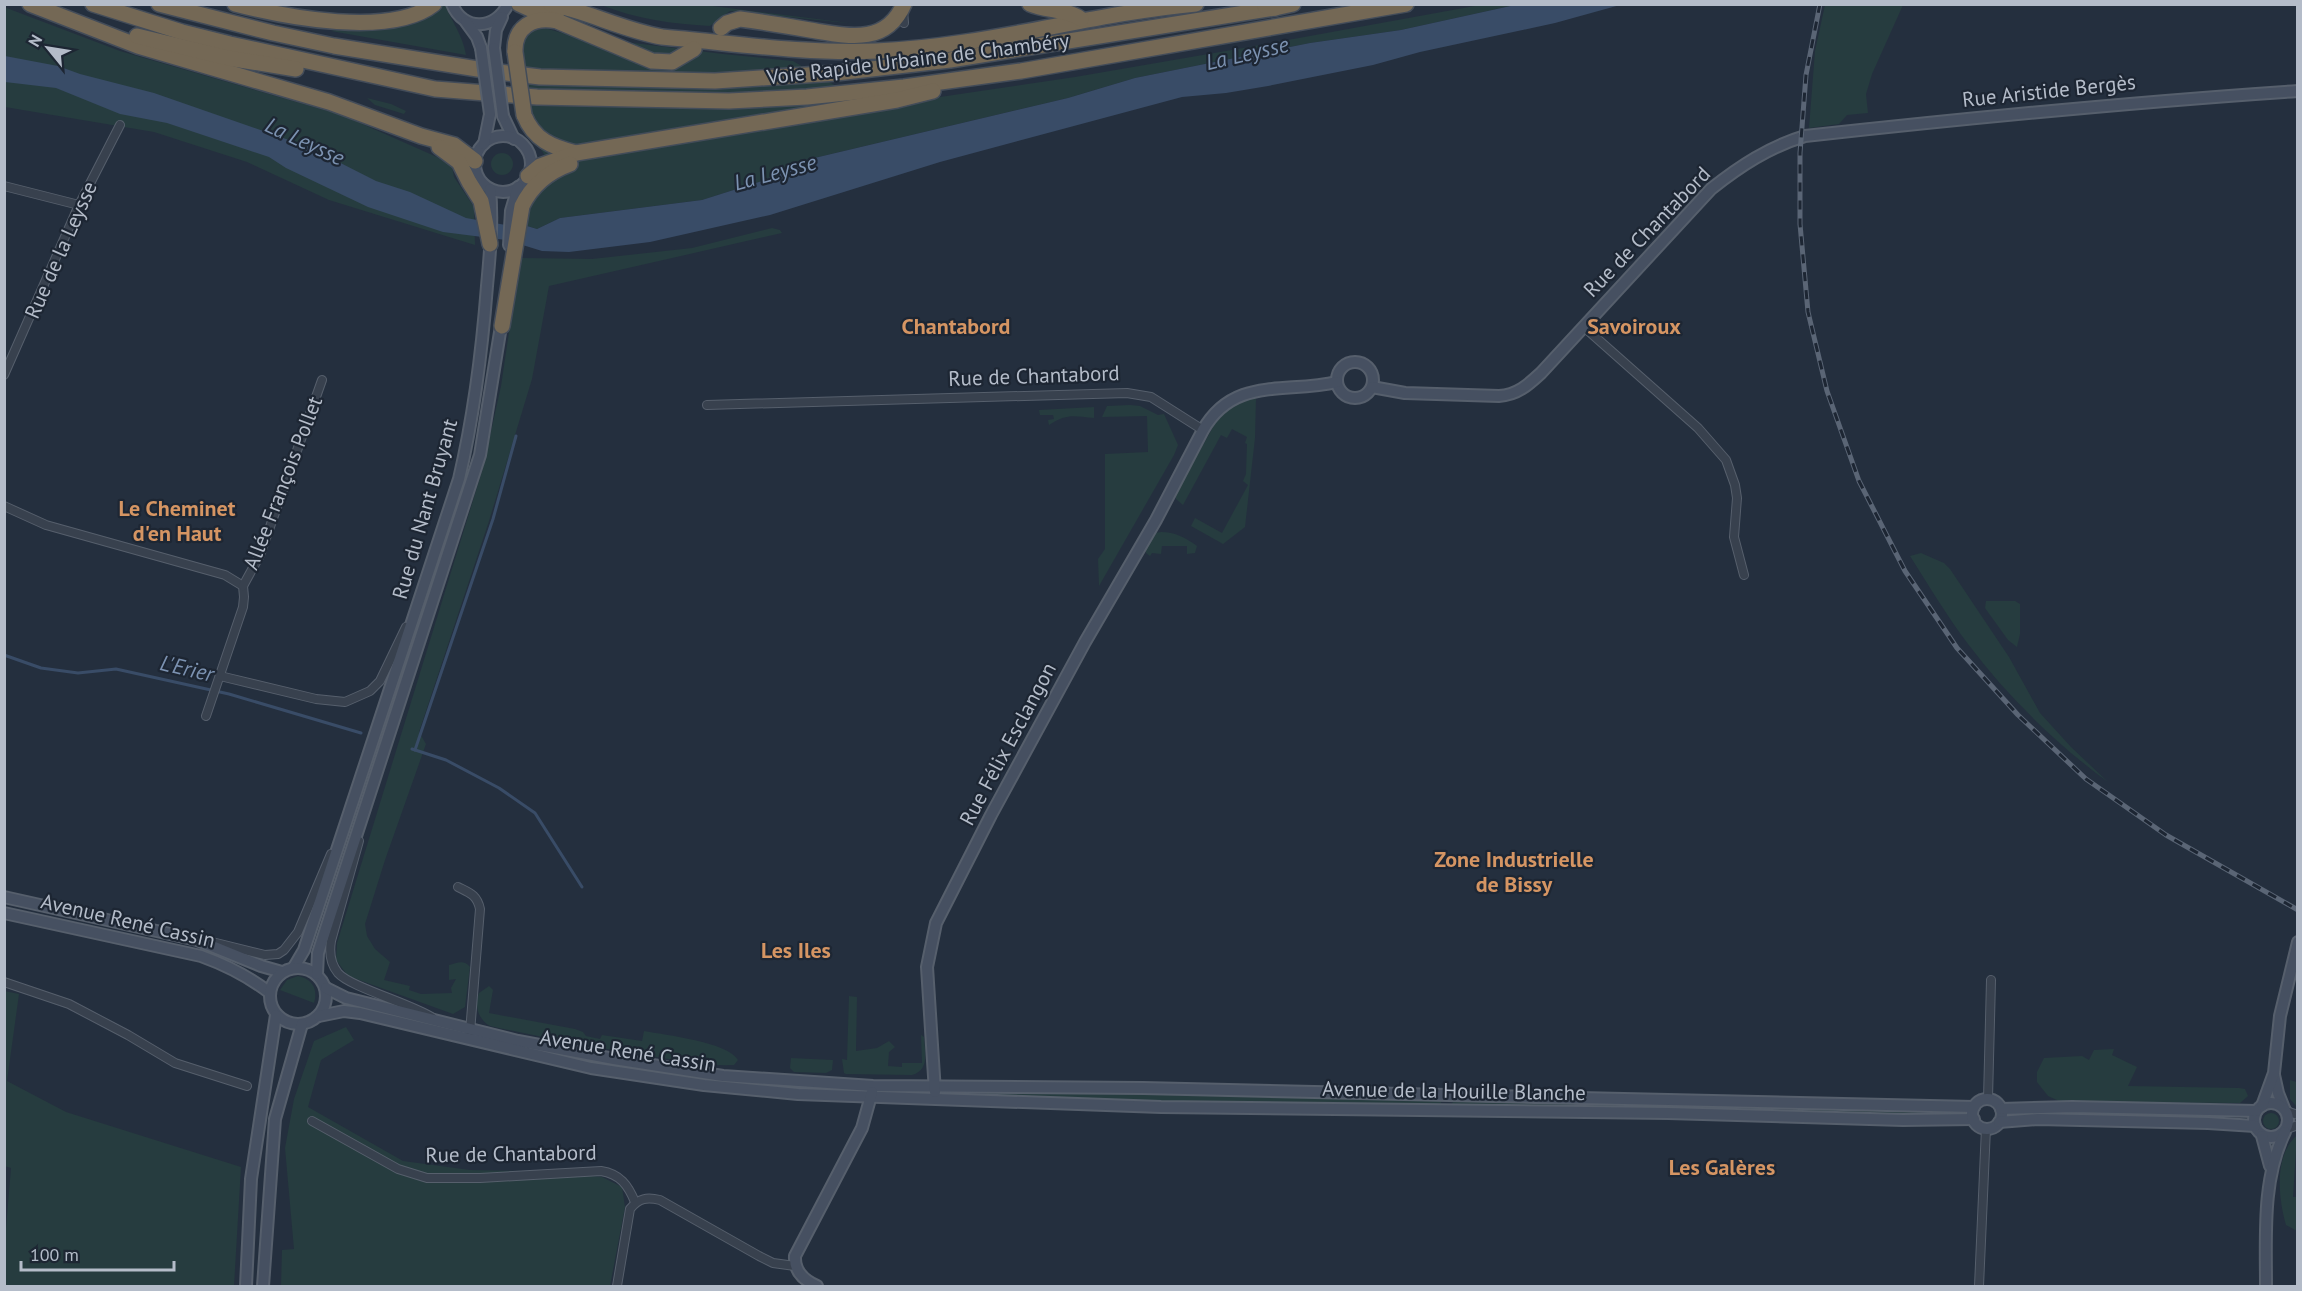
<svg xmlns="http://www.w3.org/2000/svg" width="2302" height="1291" font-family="'PT Sans',sans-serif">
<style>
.green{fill:#263c3f}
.water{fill:#394c67}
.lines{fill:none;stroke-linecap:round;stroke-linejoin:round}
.stream{stroke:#394c67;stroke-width:3}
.street-casing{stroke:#565f6c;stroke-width:10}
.secondary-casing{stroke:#565f6c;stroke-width:14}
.highway-casing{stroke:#434c59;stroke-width:18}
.street{stroke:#38414e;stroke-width:8}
.secondary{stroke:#465061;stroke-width:10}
.highway{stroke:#746855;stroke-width:15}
.rail-casing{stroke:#5a6575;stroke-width:5}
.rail{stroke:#1d2633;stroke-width:3;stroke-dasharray:9;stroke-linecap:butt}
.secondary-bridge-casing{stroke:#565f6c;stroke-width:14;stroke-linecap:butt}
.highway-bridge-casing{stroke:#434c59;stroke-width:18;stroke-linecap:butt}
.secondary-bridge{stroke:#465061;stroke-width:10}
.highway-bridge{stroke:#746855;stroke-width:15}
.labels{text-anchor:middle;stroke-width:4.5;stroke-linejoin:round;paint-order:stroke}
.street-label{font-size:21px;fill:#b4bcc9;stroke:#1d2633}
.water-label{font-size:22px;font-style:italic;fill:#7c92b1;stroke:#1d2633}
.neighbourhood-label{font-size:22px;font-weight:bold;fill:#d59563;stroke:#1d2633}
</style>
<rect width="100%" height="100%" fill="#242f3e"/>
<g class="green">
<path d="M442,5H445C452,22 463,36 466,55L331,31C373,21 406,37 442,5Z"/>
<path d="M601,5H705L857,24L730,11L710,26C672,24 637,19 601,5Z"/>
<path d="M1480,5H1515L1401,30L1310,43L1135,78L1068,98L806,160L762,181L702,200L560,218L537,229L527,226C525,205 543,191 556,177L546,157L538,145L520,70L522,41L533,31L545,28L569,35L723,54L793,61L872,107L1075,77L1249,47Z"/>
<polygon points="1825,5 1903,5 1872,74 1866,94 1868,113 1847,115 1839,124 1809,128 1815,51"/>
<polygon points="4,7 120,51 342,115 437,157 452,167 454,177 474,207 475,245 329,200 247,162 154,132 5,107"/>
<polygon points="367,98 391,104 406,111 404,114 375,105"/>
<circle cx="502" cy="164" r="11"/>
<path d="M772,228L780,230L782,233L549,286L532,379L489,521L419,732L426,744L385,860L365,924L367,936L375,949L390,962L384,980L410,986L409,990L421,994L452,993L451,988L456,979L449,980V965C457,963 464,959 470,967L465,1007L453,1014L348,976L336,960L337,943L483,468L501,386L517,279L522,258L592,259L692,248Z"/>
<polygon points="1256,397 1255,438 1245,527 1223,544 1191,526 1195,518 1222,533 1248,485 1243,481 1246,474 1247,444 1245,443 1247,437 1232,429 1227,438 1221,435 1183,505 1176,499 1175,495 1222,411 1246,398"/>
<polygon points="1130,405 1140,406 1158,415 1164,414 1178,445 1174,455 1099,586 1098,559 1105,549 1105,454 1148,452 1147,416 1102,417 1107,406"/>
<path d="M1094,407V418C1074,416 1067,413 1049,425L1048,420L1054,419L1053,415H1040L1039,410Z"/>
<path d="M1161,532C1175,532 1186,538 1197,546L1195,553L1187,554V546H1162L1161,554L1152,553L1150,556L1146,553V548L1154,533Z"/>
<path d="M1921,553L1944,563L1950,569L2009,657L2040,713L2071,747L2108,782C2055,743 2008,697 1968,644C1947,616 1929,586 1910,556Z"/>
<polygon points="1986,601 2015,601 2020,604 2020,634 2017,647 2008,640 1985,608"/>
<path d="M298,976C313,979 318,990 314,1003L280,990L287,980Z"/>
<path d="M489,986L493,990L489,1013L575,1029L583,1032L586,1036L600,1039L602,1035L642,1041L644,1031C665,1035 728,1042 738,1060L734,1065C708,1066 682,1061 657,1057C601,1049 546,1038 490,1026C478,1019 474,1006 479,993Z"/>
<polygon points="4,991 19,994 7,1081 66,1112 241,1167 234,1286 5,1286 5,1240 11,1168 4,1166"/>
<path d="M849,996L857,997L856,1051L877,1048L889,1041L895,1047L889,1052L888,1066L902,1067V1063H922L921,1035L924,1037C925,1052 930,1070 912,1075L846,1074L844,1073L842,1059L847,1060Z"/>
<polygon points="346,1027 354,1040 321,1060 308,1107 403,1161 470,1170 526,1171 602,1177 622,1187 625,1207 610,1286 281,1286 282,1250 294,1249 285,1148 294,1099 314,1041"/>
<polygon points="2114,1049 2112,1055 2137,1067 2128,1086 2239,1088 2245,1089 2248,1096 2240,1103 2061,1102 2048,1096 2037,1082 2037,1072 2044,1058 2082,1056 2089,1060 2094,1050"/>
<polygon points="791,1058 833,1060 832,1070 826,1073 794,1072 790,1068"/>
<polygon points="2290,1080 2297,1082 2297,1107 2290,1099"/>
<polygon points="986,1089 1421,1099 1441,1101 1441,1103 1438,1105 1398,1107 1161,1104 986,1097"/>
<polygon points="1453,1101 1783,1107 1777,1111 1769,1111 1465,1106 1452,1104"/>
<polygon points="1794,1107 1918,1111 1920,1113 1919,1115 1796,1111 1793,1109"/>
<polygon points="2071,1112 2216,1116 2217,1118 2052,1116 2052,1113"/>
<circle cx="2271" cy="1121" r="8"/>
<path d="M2297,1135L2293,1197H2297V1231L2286,1225C2278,1197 2274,1156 2297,1135Z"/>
</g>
<polygon class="water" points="1515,5 1620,5 1555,23 1420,52 1373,65 1268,86 1226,93 1182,97 940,162 770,215 650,242 569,252 542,251 506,240 443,232 368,207 286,168 269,157 167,123 120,114 56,88 5,82 5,56 58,66 80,74 154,93 309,147 376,181 410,192 466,218 522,228 527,226 537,229 560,218 702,200 762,181 806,160 1068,98 1135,78 1310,43 1401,30"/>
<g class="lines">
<g class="stream">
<polyline points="4,655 41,668 78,673 116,669 229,694 361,733"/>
<polyline points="412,749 446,760 499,788 535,813 582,887"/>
<polyline points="415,750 493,519 516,436"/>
</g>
<g class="street-casing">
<g id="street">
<polyline points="903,10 904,23"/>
<polyline points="4,186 79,205"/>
<polyline points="1584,327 1698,428 1726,460 1735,485 1737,498 1734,537 1744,575"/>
<polyline points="4,375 79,205 120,125"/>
<polyline points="707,405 1127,393 1151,397 1203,430"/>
<polyline points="4,506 46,525 225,575 243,586 244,597 243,607 206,716"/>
<polyline points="243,586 260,555 322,380"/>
<polyline points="220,676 316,699 345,702 370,691 380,681 406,627"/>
<path d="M359,841L331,941C329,953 330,963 338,973C350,987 412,1004 433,1018"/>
<path d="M458,887C470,893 477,895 480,909L470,1032"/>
<polyline points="208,941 265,955 278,954 284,950 298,932 331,854"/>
<polyline points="4,982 69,1004 128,1035 175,1063 247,1086"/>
<polyline points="1988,1099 1991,980"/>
<polyline points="2286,1111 2298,1115"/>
<path d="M312,1121L398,1169L427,1178H480L601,1171C620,1174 628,1185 635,1202"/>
<polyline points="2287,1129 2298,1125"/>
<path d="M617,1286L630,1209C639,1198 647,1197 660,1200L759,1256L773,1263L795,1266"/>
<polyline points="1979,1286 1986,1128"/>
</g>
</g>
<g class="secondary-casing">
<g id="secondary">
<path d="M452,4C463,32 496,30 508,4"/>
<polyline points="466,22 477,37 481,48"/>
<polyline points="494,48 496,30 502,17"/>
<polyline points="503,116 514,139"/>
<circle cx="503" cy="164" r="28"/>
<polyline points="484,144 490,114"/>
<polyline points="509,245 511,211 518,187"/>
<circle cx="1355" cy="380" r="18"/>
<path d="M1372,387L1405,393L1499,396C1517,395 1528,385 1541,373L1711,189C1740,166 1769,147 1805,136C1969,118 2133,102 2298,91"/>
<polyline points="4,897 197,940 261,966 282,972"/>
<path d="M4,913L201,956C226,965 248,976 270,993"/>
<path d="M294,967L304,950L459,479C474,415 482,351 487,286C490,254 493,221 490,189"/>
<circle cx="298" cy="996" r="28"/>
<polyline points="317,974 318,953 480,455 502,320"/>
<polyline points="326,988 346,998 518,1041 614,1059 723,1076 799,1081 873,1086 1143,1088 1974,1107"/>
<polyline points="319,1016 344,1011 360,1013 591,1068 704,1085 798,1094 1161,1107 1668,1113 1903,1120 1974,1119"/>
<polyline points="2274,1075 2278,1093 2284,1108"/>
<path d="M935,1092L927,967L936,923L991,815L1085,642L1156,520L1203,430C1234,376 1285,394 1337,382"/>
<circle cx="1987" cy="1114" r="15"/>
<circle cx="2271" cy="1120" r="17"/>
<polyline points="2262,1106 2274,1073 2280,1016 2298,942"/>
<polyline points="2001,1109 2072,1107 2256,1111"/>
<polyline points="1999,1122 2038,1119 2208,1123 2255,1126"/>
<polyline points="2262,1136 2270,1166"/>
<polyline points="246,1286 251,1179 276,1015"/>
<polyline points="263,1286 275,1119 302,1024"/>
<path d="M817,1286C803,1280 794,1271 795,1256L862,1128L872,1092"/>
<path d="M2266,1286C2266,1235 2262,1179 2285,1132"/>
</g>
</g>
<g class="highway-casing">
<g id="highway">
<polyline points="30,4 138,46 329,102 421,136 454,145 475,161"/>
<polyline points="93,4 182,32 230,44 435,89 537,97 729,101 807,97 904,87 1021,71 1406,4"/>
<polyline points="159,4 273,33 334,46 490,71 540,77 715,81 836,73 950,60 1275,8"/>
<path d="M235,4C285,17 391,38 434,4"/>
<polyline points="519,4 530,9 557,12"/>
<path d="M551,4C589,12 623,30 662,37C732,43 805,54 876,51C983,47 1089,14 1196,4"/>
<path d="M1030,4C1047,11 1067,9 1081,19"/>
<polyline points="1265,6 1275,8 1293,4"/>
<path d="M721,28L727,23L740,19C763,22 787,26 810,30C847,36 886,46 904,4"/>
<polyline points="137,36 228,58 296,69"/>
<path d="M515,52C514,27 533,16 557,21L652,61L672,62L694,49"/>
<path d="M524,115C534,140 552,147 576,153"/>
<polyline points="439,147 459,162 469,182 481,201 490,244"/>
<polyline points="528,176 540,166 576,153 897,100 933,91"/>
<path d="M502,326L522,206C532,185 548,172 570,164"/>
</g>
</g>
<use href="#street" class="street"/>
<use href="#secondary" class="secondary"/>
<use href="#highway" class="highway"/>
<g class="rail-casing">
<polyline id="rail" points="1820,4 1806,75 1800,153 1800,224 1808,312 1827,391 1859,481 1905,571 1957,648 2018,715 2086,779 2166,835 2298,910"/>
</g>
<use href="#rail" class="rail"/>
<g class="secondary-bridge-casing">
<g id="secondary-bridge">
<polyline points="481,48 490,114"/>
<polyline points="494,48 503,116"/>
</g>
</g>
<g class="highway-bridge-casing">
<polyline id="highway-bridge" points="515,52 524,115"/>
</g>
<use href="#secondary-bridge" class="secondary-bridge"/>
<use href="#highway-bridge" class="highway-bridge"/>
</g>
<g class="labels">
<g class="street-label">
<text transform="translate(918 59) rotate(-7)" y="7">Voie Rapide Urbaine de Chambéry</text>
<text transform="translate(2049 91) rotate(-6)" y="7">Rue Aristide Bergès</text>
<text transform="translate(1647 232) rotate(-46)" y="7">Rue de Chantabord</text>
<text transform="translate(61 250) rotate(-66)" y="7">Rue de la Leysse</text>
<text transform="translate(1034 376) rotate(-2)" y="7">Rue de Chantabord</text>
<text transform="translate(283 483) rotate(-69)" y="7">Allée François Pollet</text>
<text transform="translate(425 509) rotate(-74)" y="7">Rue du Nant Bruyant</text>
<text transform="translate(1008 744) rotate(-62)" y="7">Rue Félix Esclangon</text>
<text transform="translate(128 921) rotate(13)" y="7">Avenue René Cassin</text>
<text transform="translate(628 1051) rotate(9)" y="7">Avenue René Cassin</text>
<text transform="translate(1454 1091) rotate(1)" y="7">Avenue de la Houille Blanche</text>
<text transform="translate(511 1154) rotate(-1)" y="7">Rue de Chantabord</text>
</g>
<g class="water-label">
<text transform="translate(1247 53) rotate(-13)" y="8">La Leysse</text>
<text transform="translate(305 141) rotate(25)" y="8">La Leysse</text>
<text transform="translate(775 172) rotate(-15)" y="8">La Leysse</text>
<text transform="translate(187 668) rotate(13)" y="8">L'Erier</text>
</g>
<g class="neighbourhood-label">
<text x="956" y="334">Chantabord</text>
<text x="1634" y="334">Savoiroux</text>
<text x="177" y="516">Le Cheminet<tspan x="177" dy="25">d'en Haut</tspan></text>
<text x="1514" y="867">Zone Industrielle<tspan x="1514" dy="25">de Bissy</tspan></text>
<text x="796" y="958">Les Iles</text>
<text x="1722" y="1175">Les Galères</text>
</g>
</g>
<rect width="2302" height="1291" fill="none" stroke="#b4bcc9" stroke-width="12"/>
<g transform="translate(48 48) rotate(300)" stroke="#1d2633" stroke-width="4.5" paint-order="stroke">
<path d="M0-4.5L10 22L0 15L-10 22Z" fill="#b4bcc9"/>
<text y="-9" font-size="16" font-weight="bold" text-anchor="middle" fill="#b4bcc9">N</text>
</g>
<path d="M21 1261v9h153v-9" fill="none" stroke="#b4bcc9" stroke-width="3"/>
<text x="30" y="1261" font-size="18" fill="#b4bcc9" stroke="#1d2633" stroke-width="4.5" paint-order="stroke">100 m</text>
</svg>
